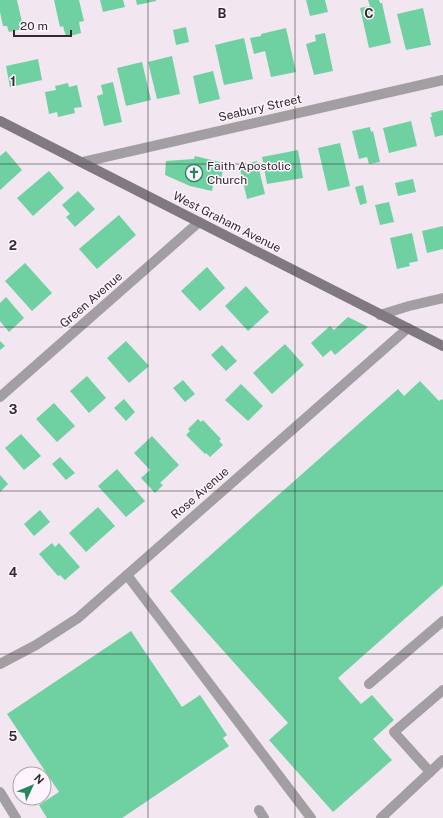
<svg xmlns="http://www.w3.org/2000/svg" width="443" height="818" font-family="'Public Sans',sans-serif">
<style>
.building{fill:#6fd0a2}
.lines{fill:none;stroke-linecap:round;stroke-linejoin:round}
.lane{stroke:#a39ea2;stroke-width:10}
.street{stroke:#a39ea2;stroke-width:10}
.secondary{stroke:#80797f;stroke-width:10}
.grid{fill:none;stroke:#302c2f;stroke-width:1;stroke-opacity:0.55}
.labels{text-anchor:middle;stroke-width:3;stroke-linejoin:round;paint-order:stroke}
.street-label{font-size:12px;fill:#302c2f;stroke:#fef5fc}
.poi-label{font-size:12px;fill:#302c2f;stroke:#fef5fc;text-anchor:start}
.grid-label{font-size:13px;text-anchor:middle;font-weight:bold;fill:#302c2f;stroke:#fef5fc;stroke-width:3;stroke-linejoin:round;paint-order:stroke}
</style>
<rect width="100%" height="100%" fill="#f2e7f0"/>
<g class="building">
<polygon points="0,0 17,0 22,22 20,23 22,29 9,32 7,26 3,26 0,12"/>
<polygon points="54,0 79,0 84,21 79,22 81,33 66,37 63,26 60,27"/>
<polygon points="100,0 123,0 125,7 103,12"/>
<polygon points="136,0 156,0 156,1 137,5"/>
<polygon points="306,0 325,0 328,12 310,16"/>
<polygon points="368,0 379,0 380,3 382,3 391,43 369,48 360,8 370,6"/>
<polygon points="423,8 431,45 406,50 397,14"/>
<polygon points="186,27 189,42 176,45 173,30"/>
<polygon points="286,28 296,72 271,77 265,51 254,54 250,38 261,36 261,34"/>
<polygon points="325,33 333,71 314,75 306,44 316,41 315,35"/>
<polygon points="244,38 253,79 224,85 215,45"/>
<polygon points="172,56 180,94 157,99 148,62"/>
<polygon points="38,59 42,80 10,87 6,66"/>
<polygon points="142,62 151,100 126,106 117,68"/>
<polygon points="213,71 220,99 199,104 193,76"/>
<polygon points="113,82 122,122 104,126 97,96 103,94 101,85"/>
<polygon points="68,83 69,87 77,85 82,107 74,108 75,113 58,117 57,112 49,114 45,92 56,90 55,86"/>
<polygon points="443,110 443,135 435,137 430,117 432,117 431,113"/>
<polygon points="411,121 417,146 389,153 383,128"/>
<polygon points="370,127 371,132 373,131 380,162 369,164 367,157 359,159 352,131"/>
<polygon points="340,143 350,186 328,191 318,148"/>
<polygon points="298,150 303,178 267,184 262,157"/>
<polygon points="6,151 22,170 0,190 0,156"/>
<polygon points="195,156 224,163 221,180 214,179 212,191 190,186 165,175 166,161 194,159"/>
<polygon points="257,161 265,194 247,199 239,165"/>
<polygon points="49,171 64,188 33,216 17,198"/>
<polygon points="413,179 416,192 398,196 395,183"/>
<polygon points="363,185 367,203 360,205 355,187"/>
<polygon points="78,191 95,209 75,227 66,217 70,214 62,205"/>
<polygon points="389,202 394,222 380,225 375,205"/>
<polygon points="119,215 136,235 97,269 79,249"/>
<polygon points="443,226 443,249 427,253 422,231"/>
<polygon points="412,233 418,261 409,263 410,266 397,269 390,238"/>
<polygon points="25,263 52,293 32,311 5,281"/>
<polygon points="207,267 225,288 200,311 181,291"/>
<polygon points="246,286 269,312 248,331 225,306"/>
<polygon points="6,297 24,318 9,332 0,321 0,303"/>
<polygon points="348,317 368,327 335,355 331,350 323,357 311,343 330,326 334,330"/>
<polygon points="0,341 5,346 0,350"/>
<polygon points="126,341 149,366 129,383 107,358"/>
<polygon points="285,344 304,365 272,394 253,373"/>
<polygon points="222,345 237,361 226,371 211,355"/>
<polygon points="87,376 106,398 89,413 70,391"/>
<polygon points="183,380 195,394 185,402 173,388"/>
<polygon points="420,381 439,401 442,399 443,400 443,585 338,678 361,704 372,695 394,720 373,739 392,760 333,812 269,740 288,723 170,591 398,389 404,396"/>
<polygon points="241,384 263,406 248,421 225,400"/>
<polygon points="124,399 135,412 126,421 114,408"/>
<polygon points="54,403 75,426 57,442 36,419"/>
<polygon points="198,419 201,422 203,420 221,439 219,441 223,445 210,457 206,453 205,454 186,435 190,431 188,429"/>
<polygon points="21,434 41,456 24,470 5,448"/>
<polygon points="152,436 179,465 160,483 163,485 155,493 141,478 150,470 134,453"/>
<polygon points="60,457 75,473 66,480 52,464"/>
<polygon points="117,469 145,501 126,517 98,486"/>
<polygon points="0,475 8,484 0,492"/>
<polygon points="98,507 115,526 86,552 69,533"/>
<polygon points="40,510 50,522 34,536 24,524"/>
<polygon points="52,543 55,547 59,543 80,567 65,580 60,575 58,576 39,554"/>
<polygon points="131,631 182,707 200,695 227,735 223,738 229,746 122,818 47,818 39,805 59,792 7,714"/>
</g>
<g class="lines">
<g class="lane">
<polyline points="127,575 311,818"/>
<polyline points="369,684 443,621"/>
<polyline points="430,772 394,732 443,690"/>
<polyline points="0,792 16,818"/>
<polyline points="259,810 264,818"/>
<polyline points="381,818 443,760"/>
</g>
<g class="street">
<polyline points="83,162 443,80"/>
<polyline points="380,315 409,306 443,298"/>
<polyline points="0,397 199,222"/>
<polyline points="0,664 36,645 78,618 408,328"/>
</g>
<polyline class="secondary" points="0,121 443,346"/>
</g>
<path class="grid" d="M148,0V818M295,0V818M0,164H443M0,327H443M0,491H443M0,654H443"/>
<defs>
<g id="church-ring" transform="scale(0.9)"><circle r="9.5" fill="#fef5fc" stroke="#25865f" stroke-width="1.5"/><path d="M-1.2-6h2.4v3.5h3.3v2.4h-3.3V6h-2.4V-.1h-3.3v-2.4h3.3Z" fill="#25865f"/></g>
</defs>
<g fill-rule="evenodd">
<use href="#church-ring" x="194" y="173"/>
</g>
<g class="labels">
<g class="street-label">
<text transform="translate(260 108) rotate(-13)" y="4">Seabury Street</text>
<text transform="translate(227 222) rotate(27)" y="4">West Graham Avenue</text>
<text transform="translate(91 300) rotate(-41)" y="4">Green Avenue</text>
<text transform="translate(200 493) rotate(-41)" y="4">Rose Avenue</text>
</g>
<g class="poi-label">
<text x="207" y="170">Faith Apostolic<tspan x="207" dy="14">Church</tspan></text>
</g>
</g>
<g class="grid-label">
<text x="222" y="18">B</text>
<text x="369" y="18">C</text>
<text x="13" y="86">1</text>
<text x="13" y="250">2</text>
<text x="13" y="414">3</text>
<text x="13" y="577">4</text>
<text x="13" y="741">5</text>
</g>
<g transform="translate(32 786) rotate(46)"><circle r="19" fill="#fef5fc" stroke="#aca5aa"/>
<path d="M0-3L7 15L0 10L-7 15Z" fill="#25865f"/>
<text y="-6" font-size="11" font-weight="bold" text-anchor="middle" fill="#302c2f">N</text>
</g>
<path d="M14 30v6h57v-6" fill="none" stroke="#302c2f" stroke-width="2"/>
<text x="20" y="30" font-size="12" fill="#302c2f" stroke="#fef5fc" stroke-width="3" paint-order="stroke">20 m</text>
</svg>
